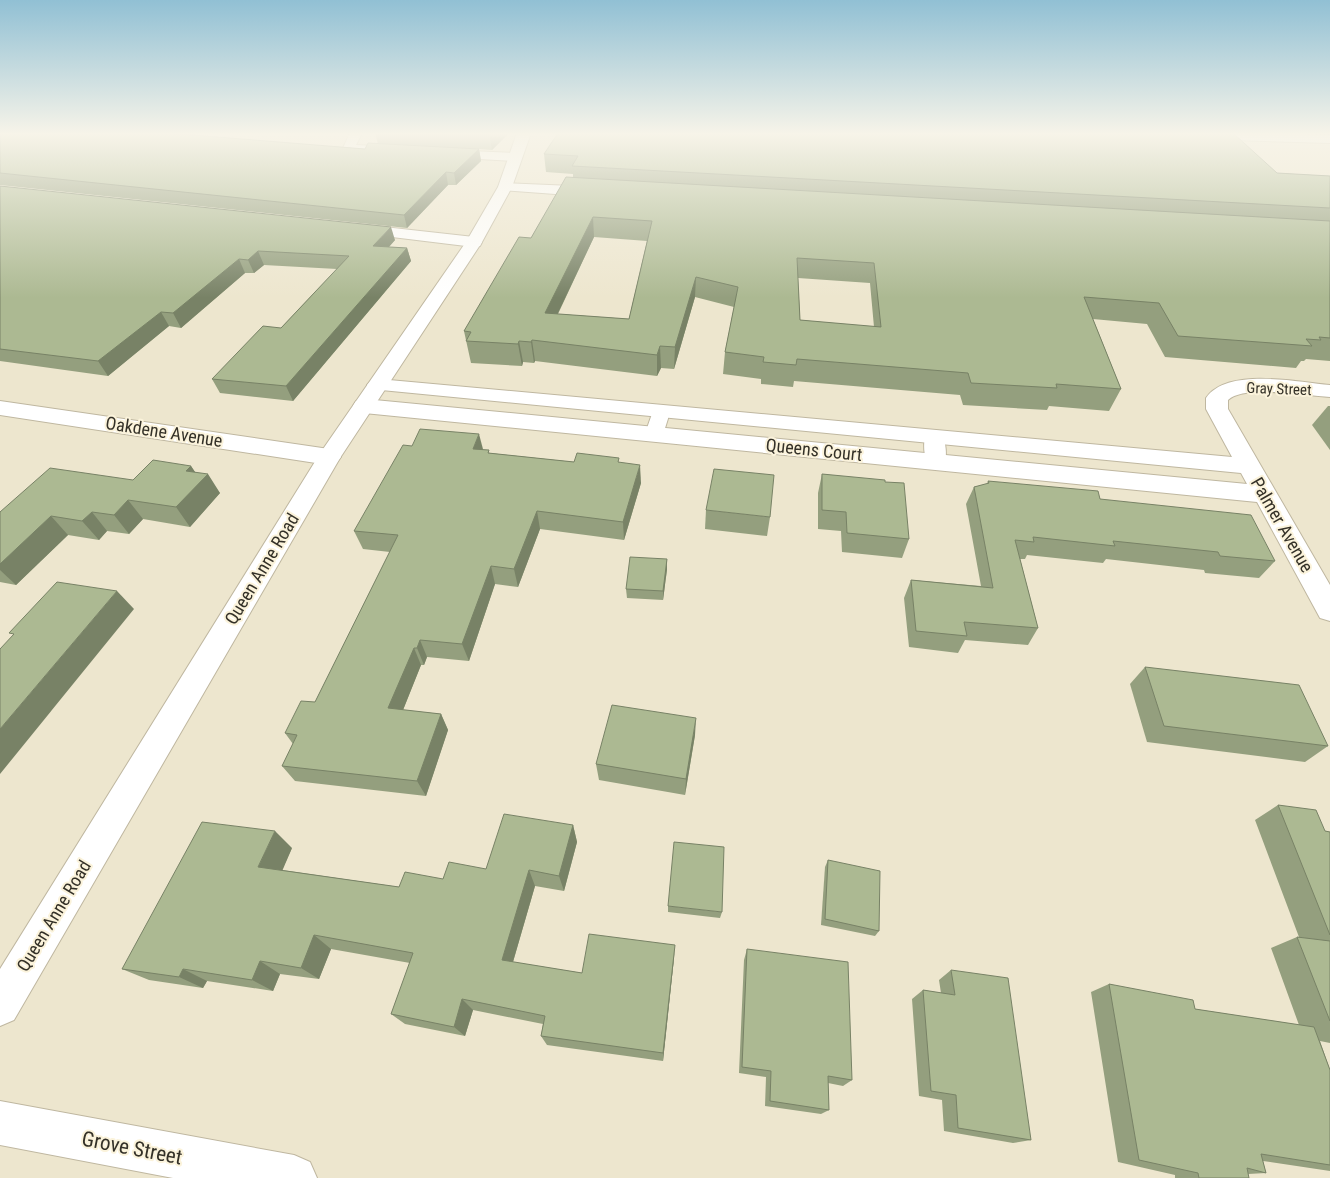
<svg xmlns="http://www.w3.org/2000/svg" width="1330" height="1178" font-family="'Roboto Condensed',sans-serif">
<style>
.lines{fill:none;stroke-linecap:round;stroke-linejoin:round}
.service-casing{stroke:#bfb7a0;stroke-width:2}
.minor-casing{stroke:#bfb7a0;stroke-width:2}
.tertiary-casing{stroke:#bfb7a0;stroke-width:2}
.service{fill:#fff;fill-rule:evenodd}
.minor{fill:#fff;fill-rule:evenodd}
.tertiary{fill:#fff;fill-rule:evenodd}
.wall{fill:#949f7e;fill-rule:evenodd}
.shaded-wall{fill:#788266}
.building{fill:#acb992;stroke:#788266;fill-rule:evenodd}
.labels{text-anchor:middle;stroke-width:4;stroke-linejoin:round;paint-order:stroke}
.far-street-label{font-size:15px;fill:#343128;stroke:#fbf3db}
.street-label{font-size:18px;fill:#343128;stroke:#fbf3db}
.near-street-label{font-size:21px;fill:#343128;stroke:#fbf3db}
</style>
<rect width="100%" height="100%" fill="#ede6ce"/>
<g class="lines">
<g class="service-casing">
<g id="service">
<polygon points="350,133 362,133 356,145 397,147 403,151 397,155 345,151 343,148"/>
<polygon points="447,150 516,153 522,157 516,161 443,157 441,154"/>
<polygon points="661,406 668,408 670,412 662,438 655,440 648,438 645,434 654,408"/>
<path d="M934,431L941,433C946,440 948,459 943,467L936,469L929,467C924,459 922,440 927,433Z"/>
</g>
</g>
<g class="minor-casing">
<g id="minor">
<polygon points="1196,133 1330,135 1330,143 1201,139 1196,138"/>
<polygon points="505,183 596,187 604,192 596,197 500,190 498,187"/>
<polygon points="357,224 474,237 480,238 482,242 480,246 474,247 351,232 349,229"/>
<path d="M378,379L1232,457L1206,409V398C1227,367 1297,382 1330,385V397C1306,396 1245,384 1228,400V409L1330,585V621L1320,618L1257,502L364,413L356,411L353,406L356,401L364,399L1247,484L1241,473L371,389L367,385L371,381Z"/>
<polygon points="0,401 329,449 337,452 341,457 337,462 329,465 0,415"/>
<polygon points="0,1101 294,1155 310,1162 317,1178 173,1178 0,1145"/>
</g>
</g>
<g class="tertiary-casing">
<polygon id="tertiary" points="517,133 531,133 512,187 482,242 340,458 14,1020 0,1026 0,969 321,452 466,242 498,187"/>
</g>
<use href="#service" class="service"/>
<use href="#minor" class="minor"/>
<use href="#tertiary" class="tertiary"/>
</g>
<g class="wall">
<polygon points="0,133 193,134 191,135 365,149 378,144 375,133 509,133 492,150 479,149 481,161 456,185 448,185 407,228 0,185"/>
<path d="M544,154L1277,173L1330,176V361L1306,359L1304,361H1301L1296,368L1165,357L1147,324L1093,319L1121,389L1109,411L1049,406L1047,410L963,405L960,395L794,381L793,387L761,384V379L723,374L725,352L734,307L695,297L674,369L661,368L657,376L535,361L534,363L523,362L522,366L471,363L464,331L531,238L573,177V174L546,172ZM594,237L647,241L629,319L558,314ZM798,278L870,283L874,327L800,320Z"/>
<polygon points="0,186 395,240 389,247 407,248 411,261 293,401 220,393 212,379 281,328 337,269 264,265 254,273 245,273 181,328 169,326 108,376 0,361"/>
<polygon points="1328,406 1330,406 1330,450 1312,425"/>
<polygon points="483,450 490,453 574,462 619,462 641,483 624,540 540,529 518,587 495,584 469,661 427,657 424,665 421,665 403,710 441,714 448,730 426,796 295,781 282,766 293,744 285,733 315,702 390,552 363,549 354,531"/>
<polygon points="191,466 195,472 220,493 190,527 143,519 129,534 107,531 99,540 68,535 16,585 0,582 0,512 133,480"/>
<polygon points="822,474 885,482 909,539 902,558 842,552 841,531 818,529 818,493"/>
<polygon points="988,481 1100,499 1275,561 1259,578 1205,573 1204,570 1106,559 1103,563 1027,555 1025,559 1020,559 1038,628 1028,645 965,640 958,653 909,647 904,598 911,580 981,586 966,504 974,487 987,484"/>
<polygon points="706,510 770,517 767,536 705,529"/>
<polygon points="667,559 667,569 663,600 627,598 626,589"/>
<polygon points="1145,667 1328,746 1305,762 1147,742 1130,684"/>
<polygon points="695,735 685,795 599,780 596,764"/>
<polygon points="1278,805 1325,831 1330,832 1330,1043 1320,1041 1330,1070 1330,1171 1263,1161 1266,1173 1248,1174 1249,1178 1175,1178 1175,1175 1118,1162 1091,992 1109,984 1195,1009 1299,1025 1271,948 1297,937 1299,937 1255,820"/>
<polygon points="573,825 577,842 564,891 535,886 513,962 582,973 674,958 663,1061 547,1045 541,1036 543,1024 473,1010 465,1036 405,1024 391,1014 410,963 331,949 319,979 280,974 273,991 207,981 203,988 149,980 122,969 292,848 282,870 399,887 443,879 486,869"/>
<polygon points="828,860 879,931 875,936 821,925 825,867"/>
<polygon points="668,906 722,912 720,918 668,912"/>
<polygon points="747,949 852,1080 843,1086 828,1083 829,1110 821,1114 765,1106 766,1077 739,1073 744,960"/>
<polygon points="951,970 1031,1140 1013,1143 944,1131 942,1100 919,1096 912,999 923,990 941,993 939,980"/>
</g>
<g class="shaded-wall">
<polygon points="168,133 193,133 193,134 173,145"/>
<polygon points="489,133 509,133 492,150"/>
<polygon points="479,149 481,161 456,185 454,173"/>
<polygon points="446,172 448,185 407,228 404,215"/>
<polygon points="593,217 594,237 548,334 545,313"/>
<polygon points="391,227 395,240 377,260 373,246"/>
<polygon points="407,248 411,261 293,401 286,386"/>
<polygon points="258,251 264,265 254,273 248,260"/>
<polygon points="239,259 245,273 181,328 173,313"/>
<polygon points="696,277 695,297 674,369 675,347"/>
<polygon points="161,312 169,326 108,376 98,361"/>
<polygon points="532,340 535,361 534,363 531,342"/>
<polygon points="519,341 523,362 522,366 518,344"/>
<polygon points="660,346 661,368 657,376 657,355"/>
<polygon points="479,434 484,453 473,449"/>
<polygon points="640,465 641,483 624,540 623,522"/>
<polygon points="191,466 201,481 208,474 220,493 190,527 176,507 186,471"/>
<polygon points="128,500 143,519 129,534 114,515"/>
<polygon points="537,511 540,529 518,587 514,569"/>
<polygon points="92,512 107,531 99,540 82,521"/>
<polygon points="51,516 68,535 16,585 0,570 0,564"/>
<polygon points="667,559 667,569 663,600 663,591"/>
<polygon points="491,566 495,584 469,661 462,644"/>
<polygon points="117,591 134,609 0,774 0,729"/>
<polygon points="420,640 427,657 424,665 417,648"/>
<polygon points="414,648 421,665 397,725 388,708"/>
<polygon points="441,714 448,730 426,796 417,781"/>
<polygon points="696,718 695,735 685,795 686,779"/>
<polygon points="573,825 577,842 564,891 559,876"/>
<polygon points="275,831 292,848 277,883 258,867"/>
<polygon points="529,870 535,886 510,972 502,960"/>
<polygon points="314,935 331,949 319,979 301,968"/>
<polygon points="675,945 674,958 663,1061 663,1053"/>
<polygon points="260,961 280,974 273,991 252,980"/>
<polygon points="183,969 207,981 203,988 179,977"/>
<polygon points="462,999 473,1010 465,1036 454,1027"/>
</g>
<g class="building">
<polygon points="0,133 168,133 365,149 368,143 479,149 454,173 446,172 404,215 0,173"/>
<polygon points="558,133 1233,133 1277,173 1330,176 1330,208 572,166 578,156 544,154"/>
<path d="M566,177L1330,221V338L1319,337L1321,340L1306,339L1312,346L1178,336L1159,303L1084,297L1121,389L1056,384L1057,388L971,383L968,373L797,359L796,365L763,362L764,357L725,352L738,287L696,277L675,347L660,346L657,355L532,340L531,342L519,341L518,344L466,341L471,332L464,331L519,237L531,238ZM593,217L652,221L629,319L545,313ZM797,258L874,263L881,327L800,320Z"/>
<polygon points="0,186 391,227 373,246 407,248 286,386 212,379 263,326 281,328 349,256 258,251 248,260 239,259 173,313 161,312 98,361 0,349"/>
<polygon points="420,429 479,434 473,449 489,450 488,453 574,462 577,453 619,458 618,462 640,465 623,522 537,511 514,569 491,566 462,644 420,640 417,648 414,648 388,708 441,714 417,781 282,766 297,735 285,733 301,701 315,702 398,535 354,531 403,445 412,446"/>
<polygon points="153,460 191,466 186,471 208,474 176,507 128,500 114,515 92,512 82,521 51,516 0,564 0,512 50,468 133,480"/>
<polygon points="714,469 774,475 770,517 706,510"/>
<polygon points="822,474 885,480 885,482 904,483 909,539 847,533 846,512 822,510"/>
<polygon points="988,481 1098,491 1100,499 1251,515 1275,561 1220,556 1218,552 1113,541 1115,546 1033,537 1034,542 1015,540 1038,628 964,622 967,636 916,631 911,580 993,588 974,487 989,483"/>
<polygon points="630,557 667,559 663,591 626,589"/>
<polygon points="57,582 117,591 0,729 0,649 14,634 9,633"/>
<polygon points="1145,667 1299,685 1328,746 1164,726"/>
<polygon points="612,705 696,718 686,779 596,764"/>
<polygon points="1278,805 1316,810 1325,831 1330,832 1330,935"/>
<polygon points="504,814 573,825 559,876 529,870 502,960 582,973 589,934 675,945 663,1053 541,1036 545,1016 462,999 454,1027 391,1014 413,953 314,935 301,968 260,961 252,980 183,969 179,977 122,969 202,822 275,831 258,867 399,887 405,872 443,879 449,862 486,869"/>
<polygon points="674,842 724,847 722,912 668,906"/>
<polygon points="828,860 880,871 879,931 825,919"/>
<polygon points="1297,937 1330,941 1330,1021"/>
<polygon points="747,949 848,962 852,1080 828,1076 829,1110 770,1101 771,1071 742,1067"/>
<polygon points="951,970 1008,978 1031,1140 958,1128 956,1095 931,1091 923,990 955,995"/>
<polygon points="1109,984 1193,1000 1195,1009 1314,1027 1330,1070 1330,1165 1261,1154 1266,1173 1247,1168 1249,1178 1199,1178 1198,1173 1139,1160"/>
</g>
<linearGradient id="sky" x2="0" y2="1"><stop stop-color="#91c0d4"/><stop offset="0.45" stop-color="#f7f4e9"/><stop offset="1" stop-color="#f7f4e9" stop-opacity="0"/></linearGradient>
<rect width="1330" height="298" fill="url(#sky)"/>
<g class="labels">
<g class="far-street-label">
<text transform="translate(1279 389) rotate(2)" y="5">Gray Street</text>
</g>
<g class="street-label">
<text transform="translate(164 432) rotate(9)" y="6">Oakdene Avenue</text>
<text transform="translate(814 450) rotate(6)" y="6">Queens Court</text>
<text transform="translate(1282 525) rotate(60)" y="6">Palmer Avenue</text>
<text transform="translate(262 569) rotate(-59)" y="6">Queen Anne Road</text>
<text transform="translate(54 916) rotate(-59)" y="6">Queen Anne Road</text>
</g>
<g class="near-street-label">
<text transform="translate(132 1148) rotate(11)" y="7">Grove Street</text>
</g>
</g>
</svg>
